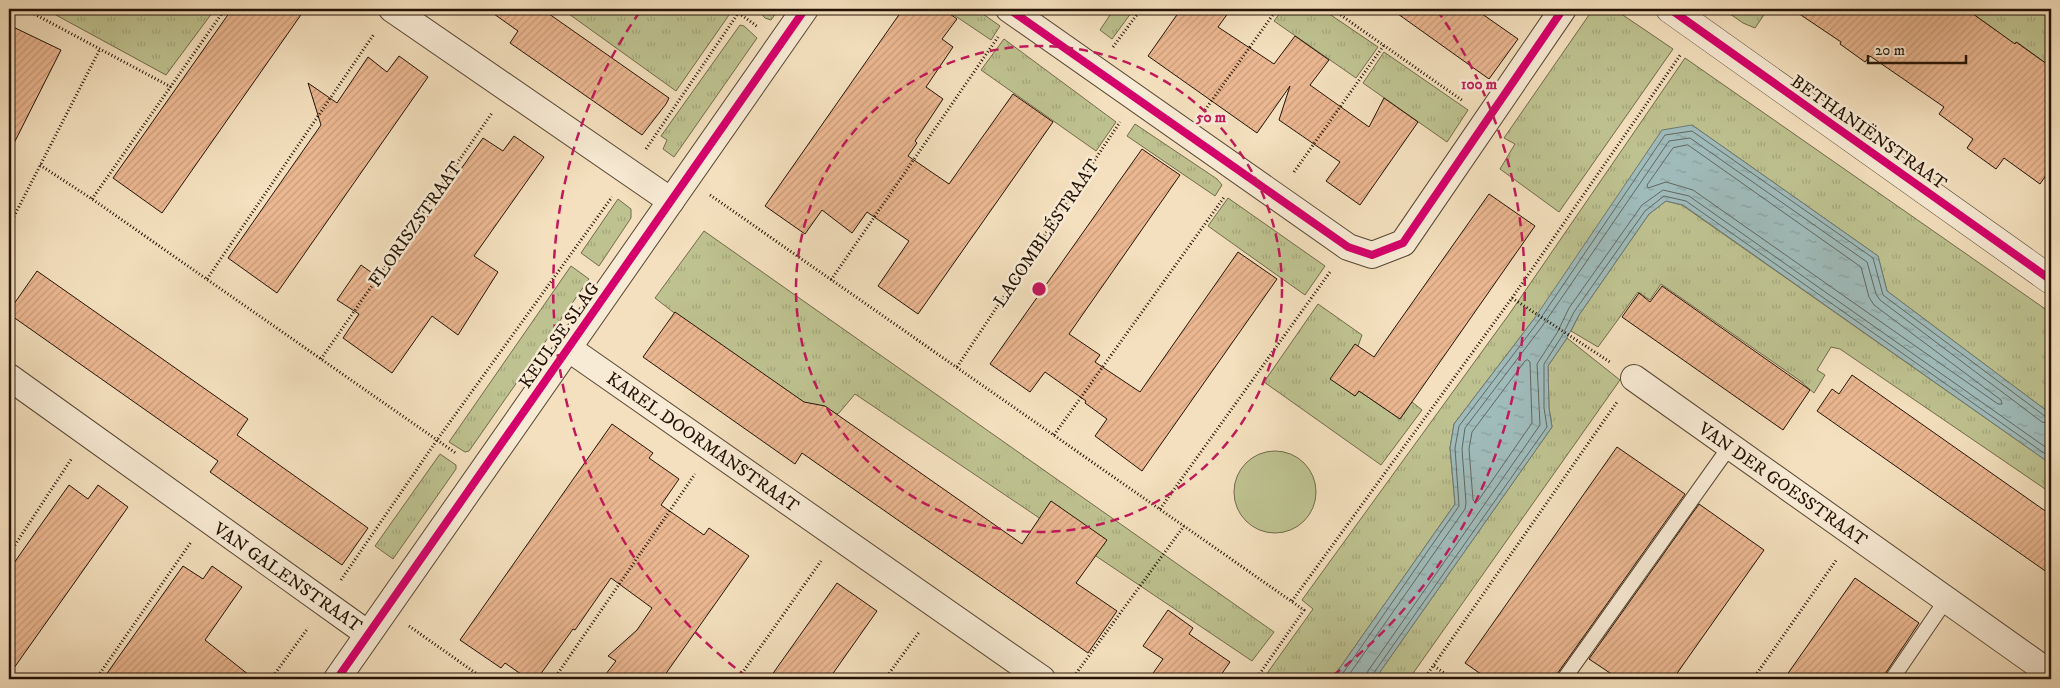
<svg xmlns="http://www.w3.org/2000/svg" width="2060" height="688" font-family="'IM FELL DW Pica',serif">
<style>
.grass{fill:url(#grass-tufts);stroke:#716a4a}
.park{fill:#bec290;stroke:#716a4a}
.water{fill:url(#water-ripples);stroke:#6e7872}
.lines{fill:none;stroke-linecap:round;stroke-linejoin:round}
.shore{stroke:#626760;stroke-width:1}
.building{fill:url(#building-hatch);stroke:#241305}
.service-casing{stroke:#584633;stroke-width:16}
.minor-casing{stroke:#584633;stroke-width:28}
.tertiary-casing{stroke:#584633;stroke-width:29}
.path{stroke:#241305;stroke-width:3;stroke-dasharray:1 2.5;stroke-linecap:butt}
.service{stroke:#f8ebd5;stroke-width:14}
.minor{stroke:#f8ebd5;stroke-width:26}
.tertiary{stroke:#f8ebd5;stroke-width:28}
.cycleway-casing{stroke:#f8ebd5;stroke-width:11}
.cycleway{stroke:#d6006c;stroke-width:8}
.ring{fill:none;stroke:#c2185b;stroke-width:2.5;stroke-dasharray:9 6}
.labels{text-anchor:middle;stroke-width:5;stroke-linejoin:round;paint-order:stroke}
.street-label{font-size:18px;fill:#241305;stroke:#f8ebd5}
.centre{fill:#c2185b;stroke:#f8ebd5;stroke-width:2.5}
.ring-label{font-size:15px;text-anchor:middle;font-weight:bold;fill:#c2185b;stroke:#f8ebd5;stroke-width:5;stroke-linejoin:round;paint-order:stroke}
</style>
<defs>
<pattern id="grass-tufts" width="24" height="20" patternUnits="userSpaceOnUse" patternTransform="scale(1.25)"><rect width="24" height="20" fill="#bec290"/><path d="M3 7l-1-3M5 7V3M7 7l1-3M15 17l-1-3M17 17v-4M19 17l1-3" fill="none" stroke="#a3a67b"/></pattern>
<pattern id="water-ripples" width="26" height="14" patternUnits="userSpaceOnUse" patternTransform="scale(1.25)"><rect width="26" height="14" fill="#9fbbba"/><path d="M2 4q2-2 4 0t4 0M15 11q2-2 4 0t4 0" fill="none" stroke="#89a09e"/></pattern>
<pattern id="building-hatch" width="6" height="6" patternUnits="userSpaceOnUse" patternTransform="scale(1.25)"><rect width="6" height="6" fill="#ebb791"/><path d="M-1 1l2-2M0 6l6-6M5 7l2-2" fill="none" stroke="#c99c7c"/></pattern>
</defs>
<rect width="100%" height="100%" fill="#f4e0be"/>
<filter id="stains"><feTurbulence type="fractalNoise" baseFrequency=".004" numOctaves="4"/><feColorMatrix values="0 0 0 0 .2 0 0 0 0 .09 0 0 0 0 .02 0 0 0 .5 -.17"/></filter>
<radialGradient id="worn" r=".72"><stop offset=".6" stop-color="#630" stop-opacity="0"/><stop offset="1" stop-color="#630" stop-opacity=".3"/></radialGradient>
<g class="grass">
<polygon points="45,9 215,9 166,75"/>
<polygon points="562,9 720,9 729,15 676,91"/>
<polygon points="757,9 779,9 771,20 765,18"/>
<polygon points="945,9 976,9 1000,26 991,40"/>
<polygon points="1114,9 1134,9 1112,39 1100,30"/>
<polygon points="1283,9 1322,9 1378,47 1356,78 1274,21"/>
<polygon points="1606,9 1614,9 1673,49 1559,212 1500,169 1515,144 1504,138 1591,12"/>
<polygon points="1723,9 1768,9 1755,28 1743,23"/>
<polygon points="1966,9 2051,9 2051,67 2017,42 2008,54 1997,31"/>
<polygon points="740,25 744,26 757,38 674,157 663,149 667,140 661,136"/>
<polygon points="1004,39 1116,122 1096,151 981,70"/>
<polygon points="1384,52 1468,110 1447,142 1363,83"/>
<polygon points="1685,58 2051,313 2051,414 1887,291 1878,256 1692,125 1534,319 1454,424 1450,448 1455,504 1332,679 1263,679 1313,609 1302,600 1510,313"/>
<polygon points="1135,124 1217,179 1222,185 1215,196 1127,136"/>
<polygon points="1228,198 1325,266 1305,295 1208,226"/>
<polygon points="618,199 631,209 631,218 599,266 581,253"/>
<polygon points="1666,201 1682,205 2051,464 2051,493 1840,349 1831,347 1817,370 1825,375 1814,393 1799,380 1661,284 1650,300 1638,292 1598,347 1571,331 1579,315 1649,214"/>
<polygon points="704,231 1274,632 1252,661 855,394 839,413 825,418 673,312 655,298"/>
<polygon points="571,266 589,279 469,451 465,452 449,442"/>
<polygon points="1318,304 1362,335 1358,346 1331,379 1355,396 1359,391 1400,419 1412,402 1422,410 1381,465 1264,382"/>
<polygon points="1567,338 1620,380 1409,679 1375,679 1552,427 1549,408 1548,366"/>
<polygon points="440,454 456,465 456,469 393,559 375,546"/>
</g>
<circle class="park" cx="1275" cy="492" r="41"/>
<polygon class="water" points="1692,125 1878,256 1887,291 2051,414 2051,464 1683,205 1666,201 1649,214 1579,315 1567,338 1548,366 1549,408 1552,427 1375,679 1332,679 1455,504 1450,448 1454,424 1534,319 1662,130"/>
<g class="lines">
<g class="shore">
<polygon points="1688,145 1861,267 1869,297 1874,305 2001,400 2002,404 1998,404 1693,190 1666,182 1648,188 1647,185 1673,148"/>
<polygon points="1528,360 1530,362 1532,423 1478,501 1475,502 1473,500 1469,449 1472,432 1525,361"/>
<polyline points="1339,679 1459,506 1455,448 1459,426 1538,322 1665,135 1692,131 1873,258 1883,295 2046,417 2051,418"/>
<polyline points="1346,679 1465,509 1466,503 1462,449 1465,428 1543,325 1669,141 1690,138 1867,262 1876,294 1880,300 2042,422 2051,424"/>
<polyline points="1365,679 1368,671 1540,425 1537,364 1557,333 1569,308 1642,205 1663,190 1689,196 2051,451"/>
<polyline points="1372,679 1373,674 1547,427 1544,408 1544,364 1562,336 1574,312 1645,211 1664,196 1686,201 2051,458"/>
</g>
</g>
<g class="building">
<polygon points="232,9 305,9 162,213 113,178"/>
<polygon points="487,9 542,9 669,98 666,104 642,135 510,43 518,31"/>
<polygon points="903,9 943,9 957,19 942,39 953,47 926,87 943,99 915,141 917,143 908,156 949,184 1013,94 1053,122 918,314 878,286 909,241 867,212 852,233 822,210 805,234 765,206"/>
<polygon points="1181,9 1231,9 1218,27 1274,64 1295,36 1329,60 1310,85 1369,127 1384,98 1418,122 1360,205 1326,181 1340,162 1279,120 1290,86 1257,133 1148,56"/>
<polygon points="1391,9 1475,9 1518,39 1489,79"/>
<polygon points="1792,9 1966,9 2015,44 2016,42 2051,67 2051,168 2040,184 2004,158 1996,169 1967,148 1973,139 1939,114 1944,107 1870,56 1865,62 1840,44 1841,42"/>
<polygon points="9,25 61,50 9,153"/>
<polygon points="399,56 428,77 277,293 228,258 321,125 308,83 337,103 368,57 387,72"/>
<polygon points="514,136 544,157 474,256 498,272 458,335 432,316 392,373 343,338 359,314 337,300 361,265 382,280 483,138 503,151"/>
<polygon points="1142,149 1180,175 1069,334 1100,355 1095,362 1140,392 1238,252 1277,279 1142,471 1095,436 1107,419 1085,403 1086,401 1045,372 1030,392 990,364"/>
<polygon points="1489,194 1535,226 1400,419 1359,391 1355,396 1330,379 1355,344 1374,357"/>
<polygon points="37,271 248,419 237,435 368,528 342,565 210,472 218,461 9,314 9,311"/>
<polygon points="1662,286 1810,390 1783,430 1622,317 1639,293 1650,302"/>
<polygon points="675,312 804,402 825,406 1022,544 1051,501 1107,540 1076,583 1117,611 1088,653 802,453 795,464 643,357"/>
<polygon points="1852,375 2051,515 2051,575 1817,411 1832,389 1839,394"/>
<polygon points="612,424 653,453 649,458 679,479 661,505 704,535 709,528 749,556 662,679 602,679 616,661 608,656 637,630 652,608 611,578 575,630 573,629 537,679 528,679 505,663 501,668 460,640"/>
<polygon points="1617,447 1685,494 1557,674 1555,679 1488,679 1465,663"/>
<polygon points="69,485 88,499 98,485 128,507 9,675 9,570"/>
<polygon points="1699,504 1764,550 1673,679 1619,679 1589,659"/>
<polygon points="183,566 203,579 212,566 242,587 205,640 254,679 103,679"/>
<polygon points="1855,578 1919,623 1885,674 1883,679 1784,679"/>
<polygon points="837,583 877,611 829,679 769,679"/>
<polygon points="1168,610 1193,628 1189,634 1230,662 1218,679 1149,679 1163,659 1143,646"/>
</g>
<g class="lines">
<g class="service-casing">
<g id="service">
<polyline points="1564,679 1730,446"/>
<polyline points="1892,679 1946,600"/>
</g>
</g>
<g class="minor-casing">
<g id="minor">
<polyline points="392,9 671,201"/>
<polyline points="1009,9 1348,247 1372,255 1403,243 1563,9"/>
<polyline points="568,348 1042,679"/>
<polyline points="9,377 368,634"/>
<polyline points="1634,378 2051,674"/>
<polyline points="337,679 805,9"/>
</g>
</g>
<g class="tertiary-casing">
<polyline id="tertiary" points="1670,9 2051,280"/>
</g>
<g class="path">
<polyline points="25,9 171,87"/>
<polyline points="733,9 758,27"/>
<polyline points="1332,9 1463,101"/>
<polyline points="1113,47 1141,9"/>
<polyline points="1205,110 1277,9"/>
<polyline points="646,149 741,9"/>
<polyline points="40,165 92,199 457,454"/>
<polyline points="1294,172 1384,45"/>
<polyline points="710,195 1304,610 1256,679"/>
<polyline points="92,199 225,9"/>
<polyline points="9,226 100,49"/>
<polyline points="207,279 374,34"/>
<polyline points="831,280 998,37"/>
<polyline points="1512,298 1610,362"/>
<polyline points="321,359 492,113"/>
<polyline points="957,367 1120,122"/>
<polyline points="1054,435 1225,196"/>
<polyline points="1160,509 1330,272"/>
<polyline points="9,554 72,458"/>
<polyline points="341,580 437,440 612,197"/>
<polyline points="1292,601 1512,298 1681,54"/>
<polyline points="409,626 484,679"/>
<polyline points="1434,666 1453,679"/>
<polyline points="96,679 191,542"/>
<polyline points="271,679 308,628"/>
<polyline points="554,679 695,474"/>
<polyline points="738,679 821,561"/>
<polyline points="885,679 920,631"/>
<polyline points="1072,679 1184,526"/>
<polyline points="1424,679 1617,402"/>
<polyline points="1753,679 1837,559"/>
</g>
<use href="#service" class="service"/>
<use href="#minor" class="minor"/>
<use href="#tertiary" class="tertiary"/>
<g class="cycleway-casing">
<g id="cycleway">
<polyline points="1009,9 1348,247 1372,255 1403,243 1563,9"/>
<polyline points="1670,9 2051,280"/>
<polyline points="337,679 805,9"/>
</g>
</g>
<use href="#cycleway" class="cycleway"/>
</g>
<g class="ring">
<circle cx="1039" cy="289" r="243"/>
<path d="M747 677A486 486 0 0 1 641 10M1437 10A486 486 0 0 1 1331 677"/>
</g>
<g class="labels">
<g class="street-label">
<text transform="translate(1869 132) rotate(35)" y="6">BETHANIËNSTRAAT</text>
<text transform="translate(415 224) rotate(-55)" y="6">FLORISZSTRAAT</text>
<text transform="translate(1046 233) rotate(-56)" y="6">LACOMBLÉSTRAAT</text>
<text transform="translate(559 335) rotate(-55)" y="6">KEULSE SLAG</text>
<text transform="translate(703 442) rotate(35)" y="6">KAREL DOORMANSTRAAT</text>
<text transform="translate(1783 484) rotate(35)" y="6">VAN DER GOESSTRAAT</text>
<text transform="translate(288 577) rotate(35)" y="6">VAN GALENSTRAAT</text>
</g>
</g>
<circle cx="1039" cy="289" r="8" class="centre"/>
<g class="ring-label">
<text x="1479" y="89">100 m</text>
<text x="1211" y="122">50 m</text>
</g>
<rect width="2060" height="688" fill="none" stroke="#f4e0be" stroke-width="30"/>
<rect x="10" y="10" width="2040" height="668" fill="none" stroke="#241305" stroke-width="2.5"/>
<rect x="15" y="15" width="2030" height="658" fill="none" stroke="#241305"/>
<path d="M1868 55v8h98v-8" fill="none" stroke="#241305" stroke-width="2.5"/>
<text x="1875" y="55" font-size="15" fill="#241305" stroke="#f8ebd5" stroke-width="4" paint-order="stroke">20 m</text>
<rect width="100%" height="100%" filter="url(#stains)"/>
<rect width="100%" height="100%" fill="url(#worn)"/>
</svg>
